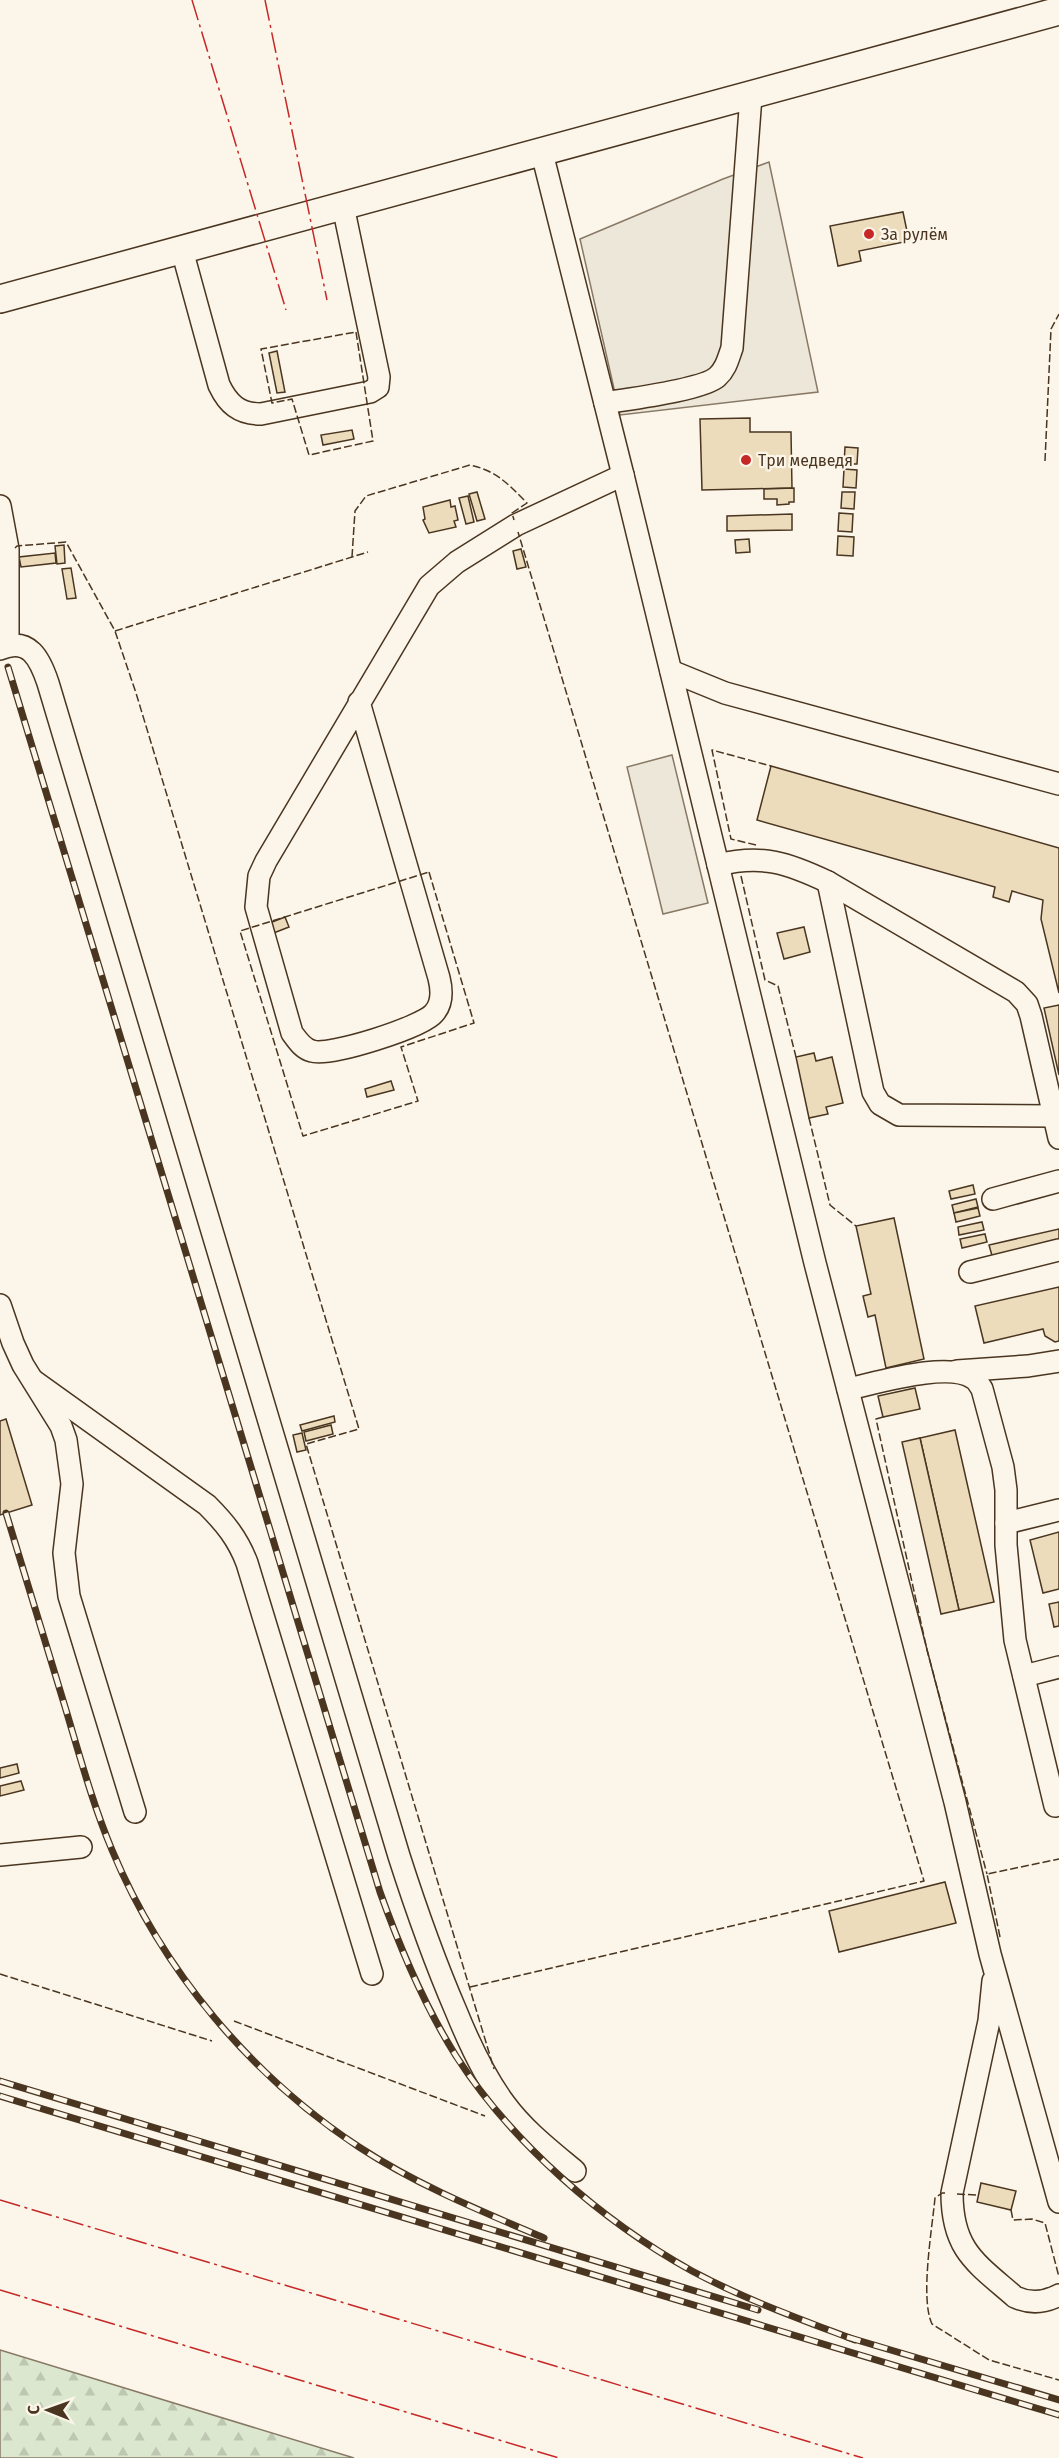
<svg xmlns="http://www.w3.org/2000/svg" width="1059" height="2458" font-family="'Fira Sans',sans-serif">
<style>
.forest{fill:url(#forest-firs);stroke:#887966;stroke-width:1.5}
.parking{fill:#ede7d9;stroke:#887966;stroke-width:1.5}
.building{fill:#ecdcbc;stroke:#4a3520;stroke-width:1.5}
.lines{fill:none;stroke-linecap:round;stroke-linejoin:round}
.minor-casing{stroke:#4a3520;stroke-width:24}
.major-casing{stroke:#4a3520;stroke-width:30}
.minor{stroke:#fbf6e9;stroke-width:21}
.major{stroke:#fbf6e9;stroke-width:27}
.rail-casing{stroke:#4a3520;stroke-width:7}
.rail{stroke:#fbf6e9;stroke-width:4.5;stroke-dasharray:14;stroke-linecap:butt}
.fence{stroke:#4a3520;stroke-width:1.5;stroke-dasharray:8 3;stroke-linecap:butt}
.power{stroke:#c62828;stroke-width:1.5;stroke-dasharray:21 4.5 3 4.5;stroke-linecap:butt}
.poi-dot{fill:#c62828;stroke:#fbf6e9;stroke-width:2}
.labels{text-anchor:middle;stroke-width:4.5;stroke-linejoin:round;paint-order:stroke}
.poi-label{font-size:16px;fill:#4a3520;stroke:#fbf6e9;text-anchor:start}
</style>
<defs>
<pattern id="forest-firs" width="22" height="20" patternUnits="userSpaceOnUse" patternTransform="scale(1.5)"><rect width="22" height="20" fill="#dce7d0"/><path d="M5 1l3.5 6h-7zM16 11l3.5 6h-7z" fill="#bec7b2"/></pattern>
</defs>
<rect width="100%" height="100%" fill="#fbf6e9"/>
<polygon class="forest" points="0,2350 354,2458 0,2458"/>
<g class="parking">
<polygon points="769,162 818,392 620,415 580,239 723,179"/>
<polygon points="672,755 708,903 663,914 627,767"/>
</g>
<g class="building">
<polygon points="903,212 909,241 859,251 861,261 838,266 830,226"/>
<polygon points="277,351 285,392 277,393 269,353"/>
<polygon points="750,418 750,432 791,432 792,488 702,490 700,419"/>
<polygon points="352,430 354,439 323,445 321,435"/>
<polygon points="845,447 858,448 857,464 844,464"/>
<polygon points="844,469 857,470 856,488 843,487"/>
<polygon points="794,488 794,502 789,502 789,504 777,505 777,499 764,499 764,489"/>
<polygon points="477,492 485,519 477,521 469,494"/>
<polygon points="842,492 855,492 854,509 841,508"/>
<polygon points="468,496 474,522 466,524 459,498"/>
<polygon points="450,500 451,507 455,506 458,520 454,521 456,527 429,533 423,520 425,519 423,507"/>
<polygon points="839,513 853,514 852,532 838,531"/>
<polygon points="792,514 792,530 727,531 727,516"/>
<polygon points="838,536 854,537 853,556 837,555"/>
<polygon points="749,539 750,552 736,553 735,540"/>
<polygon points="64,545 65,563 57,564 55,546"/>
<polygon points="521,549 526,567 517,569 513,551"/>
<polygon points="55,553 56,563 21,567 19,557"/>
<polygon points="71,568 76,598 67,599 62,569"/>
<polygon points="771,766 1059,848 1059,993 1041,919 1043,900 1012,891 1009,902 993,897 995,887 757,820"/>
<polygon points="285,917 289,927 271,934 267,924"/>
<polygon points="804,927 810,952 784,959 777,933"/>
<polygon points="1059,1005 1059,1075 1044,1008"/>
<polygon points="814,1053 816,1061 832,1057 843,1103 826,1107 828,1114 809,1118 796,1057"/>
<polygon points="391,1081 394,1090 367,1097 365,1089"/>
<polygon points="973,1185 975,1194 951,1199 949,1191"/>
<polygon points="976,1199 978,1207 954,1213 952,1205"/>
<polygon points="978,1208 980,1216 956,1222 954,1213"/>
<polygon points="894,1218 924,1359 886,1368 875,1315 868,1317 863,1296 871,1294 856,1226"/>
<polygon points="982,1222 984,1230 959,1235 958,1227"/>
<polygon points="1059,1229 1059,1244 993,1259 989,1245"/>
<polygon points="985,1234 987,1242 962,1248 960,1239"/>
<polygon points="1059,1287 1059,1341 1055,1342 1045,1336 1043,1329 984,1343 975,1306"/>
<polygon points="915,1388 920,1409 883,1417 878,1396"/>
<polygon points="334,1416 335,1422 302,1431 300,1425"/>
<polygon points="6,1419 32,1505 0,1515 0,1421"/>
<polygon points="331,1425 333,1434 306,1441 304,1432"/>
<polygon points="955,1430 994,1602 959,1610 920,1438"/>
<polygon points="302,1433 306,1450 297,1452 293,1435"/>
<polygon points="920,1438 959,1610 941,1614 902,1442"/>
<polygon points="1059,1532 1059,1589 1043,1593 1030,1540"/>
<polygon points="1059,1602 1059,1626 1054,1627 1049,1604"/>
<polygon points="17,1764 19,1773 0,1778 0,1768"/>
<polygon points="21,1781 24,1790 0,1796 0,1786"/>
<polygon points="945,1882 956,1923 839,1952 829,1911"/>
<polygon points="981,2183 1016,2191 1011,2210 977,2202"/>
</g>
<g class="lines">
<g class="minor-casing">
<g id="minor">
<polyline points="542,153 623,475 815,1263 955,1802 990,1954 1059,2202"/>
<path d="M182,250L219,385C228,404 239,414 261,414L370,392L378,387L379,377L343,206"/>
<path d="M605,403C628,399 702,390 717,377C726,369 728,359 732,348L751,96"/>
<polyline points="0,506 8,549 8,646"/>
<path d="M0,649C29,636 40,659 48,683L399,1856C416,1909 434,1960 456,2011C469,2043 484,2076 505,2104C524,2130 550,2150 575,2171"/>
<polyline points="671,671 725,693 1059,784"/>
<path d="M359,702L439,978C442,990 443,1003 434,1013C423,1027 329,1057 312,1051C303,1049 298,1041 292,1033L256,907L259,876L266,861L429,586L457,562L516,525L623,475"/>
<path d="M718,865C762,854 788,863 828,882L1016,992L1027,1004L1031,1016L1059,1138"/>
<polyline points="828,882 873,1092 880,1104 899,1115 1054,1116"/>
<polyline points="993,1199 1059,1181"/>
<polyline points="970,1272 1059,1250"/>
<polyline points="0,1305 13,1343 23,1365 61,1426 66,1440 72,1484 64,1553 69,1596 135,1812"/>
<polyline points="957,1371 1028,1366 1059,1361"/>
<path d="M34,1381L207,1505C225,1523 238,1539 247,1563L372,1974"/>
<path d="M848,1389C877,1383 948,1361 973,1378C977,1380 980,1386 982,1389L1003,1467L1006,1490V1545L1015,1640L1055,1806"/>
<polyline points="1006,1523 1059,1510"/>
<polyline points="1024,1676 1059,1667"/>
<polyline points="0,1855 81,1847"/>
<path d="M993,1981L989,2021L952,2193C952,2250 976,2263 1015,2297C1030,2304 1044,2303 1059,2295"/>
</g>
</g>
<g class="major-casing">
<polyline id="major" points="0,299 1059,11"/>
</g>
<use href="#minor" class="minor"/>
<use href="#major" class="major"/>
<g class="rail-casing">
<g id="rail">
<path d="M8,667L380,1892C400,1948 424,2005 456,2056C512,2143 602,2221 692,2271C744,2299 800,2319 855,2340"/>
<path d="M6,1513C26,1579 46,1644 66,1710C80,1757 93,1805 112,1850C162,1970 251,2076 359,2147C417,2185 481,2211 544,2238"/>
<polyline points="0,2081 758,2310"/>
<polyline points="0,2096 1059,2415"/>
<polyline points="847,2337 1059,2400"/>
</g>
</g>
<use href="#rail" class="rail"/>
<g class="fence">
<polygon points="356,332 373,441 309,455 292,399 272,403 261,349"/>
<polyline points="1045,461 1051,329 1059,314"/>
<polyline points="15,548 17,546 66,542 115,631 136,693 359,1429 306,1444 494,2069"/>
<path d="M352,557L355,511L366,496L470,465C497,471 508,484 527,503L512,513L514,520"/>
<polyline points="115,631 368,552"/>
<polyline points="756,845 731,839 712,750 771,766"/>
<polygon points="429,872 474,1023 401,1047 418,1101 303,1136 240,931"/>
<polyline points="741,876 765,980 778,986 796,1057"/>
<polyline points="809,1118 830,1205 856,1226"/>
<polyline points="883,1417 876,1419 927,1650 987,1874"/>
<polyline points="1000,1937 987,1874 1059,1859"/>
<polyline points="0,1974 212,2041"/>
<polyline points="470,1987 924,1881 518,532"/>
<polyline points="234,2021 485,2116"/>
<path d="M945,2193H942L935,2198C932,2229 920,2299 932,2324L989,2360L1059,2380"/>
<polyline points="957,2194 978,2195"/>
<polyline points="1011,2210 1013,2220 1032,2219 1045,2223 1059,2277"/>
</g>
<g class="power">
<polyline points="192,0 286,310"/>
<polyline points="265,0 327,300"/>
<polyline points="0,2200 863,2458"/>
<polyline points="0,2290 559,2458"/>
</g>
</g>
<g class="poi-dot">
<circle cx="869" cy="234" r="6"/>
<circle cx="746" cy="460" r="6"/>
</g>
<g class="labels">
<g class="poi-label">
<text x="881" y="240">За рулём</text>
<text x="758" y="466">Три медведя</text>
</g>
</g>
<g transform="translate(48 2410) rotate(271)" stroke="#fbf6e9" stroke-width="4.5" paint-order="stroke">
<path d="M0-4.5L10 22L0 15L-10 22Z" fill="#4a3520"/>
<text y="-9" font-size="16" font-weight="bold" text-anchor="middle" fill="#4a3520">С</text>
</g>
</svg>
